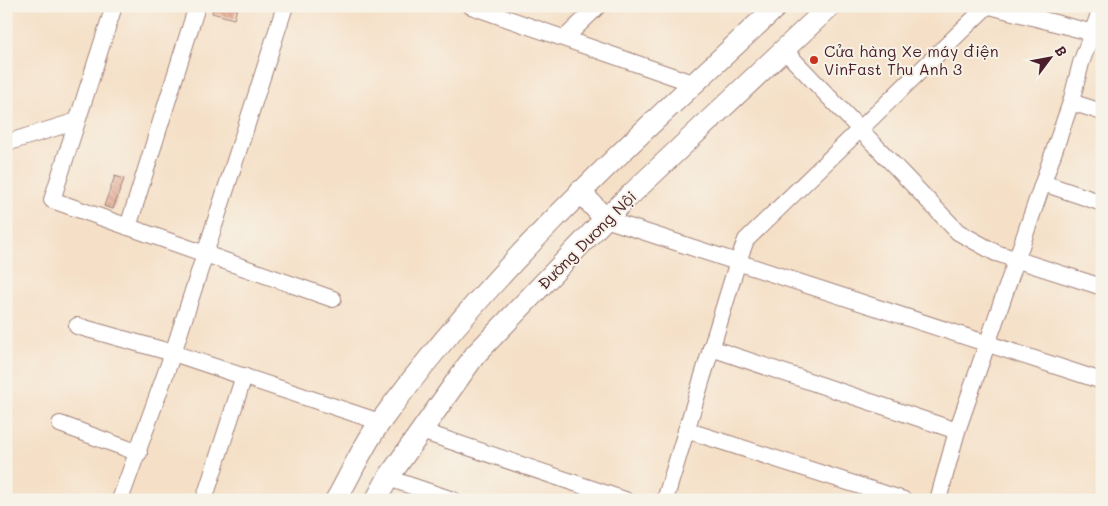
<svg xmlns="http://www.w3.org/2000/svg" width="1108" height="506" font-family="Mali,sans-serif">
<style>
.building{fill:url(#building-back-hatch)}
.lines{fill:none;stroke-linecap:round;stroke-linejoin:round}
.minor-casing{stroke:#a08079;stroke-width:18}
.major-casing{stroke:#a08079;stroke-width:23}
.minor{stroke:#fff;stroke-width:16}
.major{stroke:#fff;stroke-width:21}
.poi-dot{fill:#c8321e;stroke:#f7f3e8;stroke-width:2}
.labels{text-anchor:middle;stroke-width:4;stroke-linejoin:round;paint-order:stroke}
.poi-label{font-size:16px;fill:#4a1f2b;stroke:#f7f3e8;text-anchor:start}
.street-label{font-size:16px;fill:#4a1f2b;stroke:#f7f3e8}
</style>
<defs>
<pattern id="building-back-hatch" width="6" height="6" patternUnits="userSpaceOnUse" patternTransform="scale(1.25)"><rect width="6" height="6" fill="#e3a38a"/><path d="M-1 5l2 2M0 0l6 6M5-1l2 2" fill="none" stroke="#ba8471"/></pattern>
</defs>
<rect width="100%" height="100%" fill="#f7f3e8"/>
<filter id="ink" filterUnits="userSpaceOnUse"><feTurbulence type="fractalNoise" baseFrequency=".02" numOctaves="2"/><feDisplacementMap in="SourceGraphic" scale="10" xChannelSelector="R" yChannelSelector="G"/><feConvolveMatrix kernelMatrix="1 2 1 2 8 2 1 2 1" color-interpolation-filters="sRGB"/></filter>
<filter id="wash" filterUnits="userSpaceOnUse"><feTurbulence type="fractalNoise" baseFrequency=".0096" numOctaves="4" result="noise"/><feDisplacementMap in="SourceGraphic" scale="20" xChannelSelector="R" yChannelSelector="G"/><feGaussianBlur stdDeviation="1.12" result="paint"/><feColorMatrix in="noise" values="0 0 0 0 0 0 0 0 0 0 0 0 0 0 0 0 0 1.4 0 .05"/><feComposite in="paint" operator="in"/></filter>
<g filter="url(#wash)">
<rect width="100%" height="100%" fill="#f5e0c7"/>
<g id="blocks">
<g class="building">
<polygon points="214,6 237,8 234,19 212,13"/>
<polygon points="115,176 124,179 113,209 104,206"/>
</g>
</g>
</g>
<g filter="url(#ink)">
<use href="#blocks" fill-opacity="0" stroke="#a08079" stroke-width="1"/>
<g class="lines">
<g class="minor-casing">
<g id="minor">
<polyline points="114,6 52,200 333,299"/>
<polyline points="471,6 695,84"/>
<polyline points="990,6 1101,35"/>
<polyline points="565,38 598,6"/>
<polyline points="784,50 958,232 996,253 1102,287"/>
<polyline points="1071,102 1102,112"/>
<polyline points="6,143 77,121"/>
<polyline points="1043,183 1102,203"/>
<polyline points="605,219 1102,381"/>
<polyline points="128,227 197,6"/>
<polyline points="77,326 173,353 380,422"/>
<polyline points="711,348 957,431"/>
<polyline points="60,424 139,453"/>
<polyline points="686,430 904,500"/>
<polyline points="421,431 625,500"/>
<polyline points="388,478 453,500"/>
<polyline points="120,500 173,353 285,6"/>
<polyline points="204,500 244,376"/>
<polyline points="665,500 738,261 746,240 987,6"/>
<polyline points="938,500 957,431 1071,102 1081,63 1102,6"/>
</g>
</g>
<g class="major-casing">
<g id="major">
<polyline points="580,191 605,219"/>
<path d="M336,500C351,474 363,445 381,421C494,265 637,137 777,6"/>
<polyline points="376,500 388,478 475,355 605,219 830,6"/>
</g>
</g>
<use href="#minor" class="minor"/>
<use href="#major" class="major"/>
</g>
</g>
<circle class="poi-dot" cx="814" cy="60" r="5"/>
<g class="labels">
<g class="poi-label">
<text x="824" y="57">Cửa hàng Xe máy điện<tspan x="824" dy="18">VinFast Thu Anh 3</tspan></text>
</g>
<g class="street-label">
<text transform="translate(587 240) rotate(-45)" y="6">Đường Dương Nội</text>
</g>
</g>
<rect width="1108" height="506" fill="none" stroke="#f7f3e8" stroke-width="25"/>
<g transform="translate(1050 58) rotate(58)" stroke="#f7f3e8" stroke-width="4" paint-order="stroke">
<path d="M0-4L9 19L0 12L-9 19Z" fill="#4a1f2b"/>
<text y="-8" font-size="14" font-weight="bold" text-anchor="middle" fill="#4a1f2b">B</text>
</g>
</svg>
